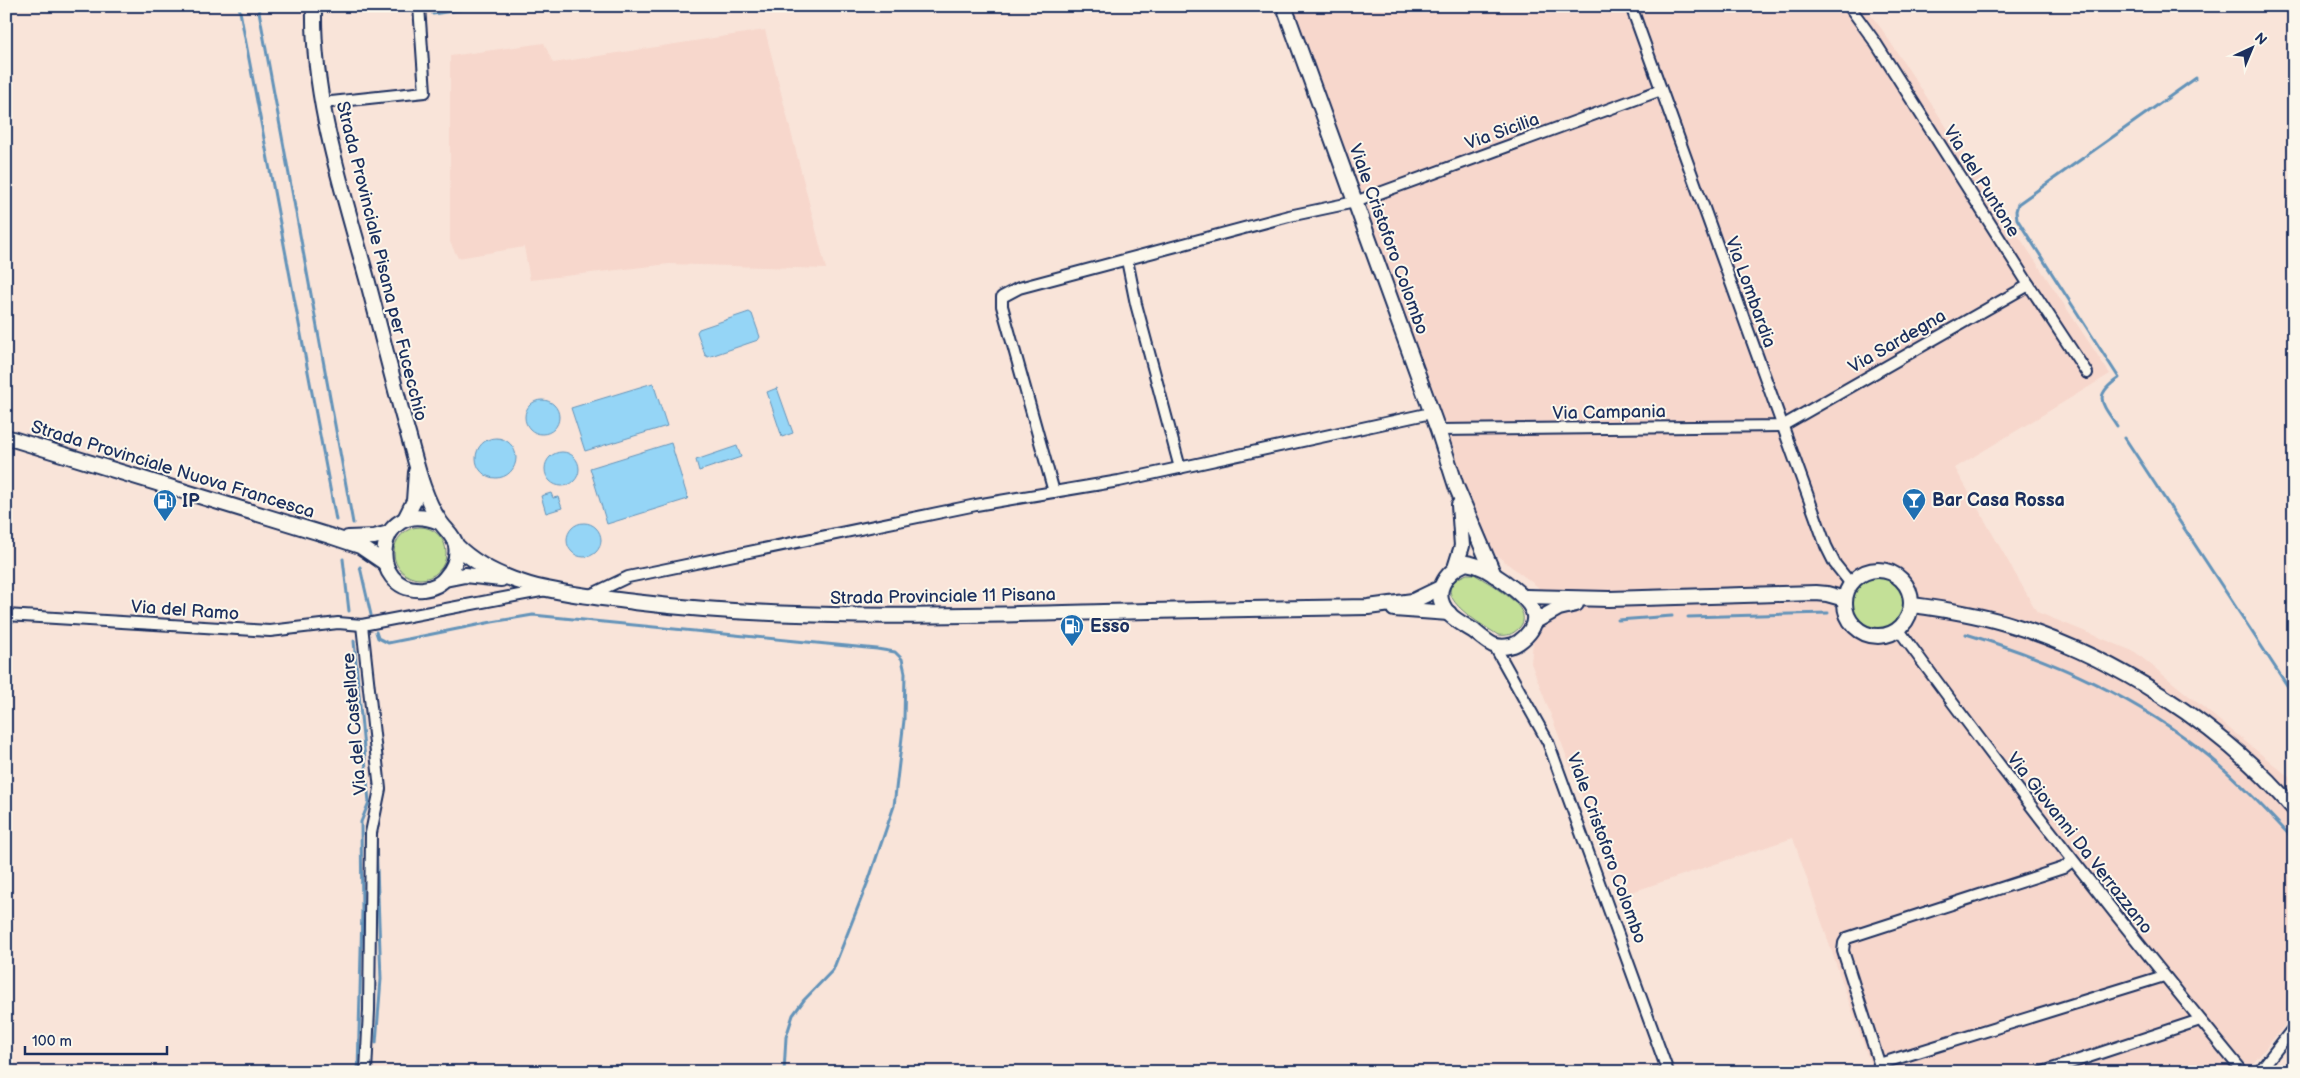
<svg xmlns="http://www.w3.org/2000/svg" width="2300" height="1078" font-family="'Balsamiq Sans',sans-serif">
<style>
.built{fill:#f7d7cc}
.green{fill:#c3e097;stroke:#6f887a}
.water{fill:#95d5f6;stroke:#6493b9}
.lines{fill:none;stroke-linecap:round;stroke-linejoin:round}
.stream{stroke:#6493b9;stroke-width:3}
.street-casing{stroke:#1b2f5e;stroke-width:14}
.secondary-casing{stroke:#1b2f5e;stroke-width:18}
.street{stroke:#fbf7ec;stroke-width:10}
.secondary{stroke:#fbf7ec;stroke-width:14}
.labels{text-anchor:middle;stroke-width:4;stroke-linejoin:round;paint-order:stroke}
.street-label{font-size:18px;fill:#1b2f5e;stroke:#fbf7ec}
.poi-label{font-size:18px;font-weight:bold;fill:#1b2f5e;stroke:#fbf7ec;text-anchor:start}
</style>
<rect width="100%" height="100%" fill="#f9e4d9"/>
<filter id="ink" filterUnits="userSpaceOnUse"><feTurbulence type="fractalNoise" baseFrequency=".02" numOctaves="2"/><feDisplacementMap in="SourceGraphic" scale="10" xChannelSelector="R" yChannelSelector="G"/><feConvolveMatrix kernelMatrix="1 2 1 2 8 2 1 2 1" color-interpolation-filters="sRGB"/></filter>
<g filter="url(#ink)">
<g class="built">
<polygon points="1286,6 1863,6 1881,28 2110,374 1955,468 2037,612 2135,652 2294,781 2294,1014 2246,1072 1873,1072 1793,838 1620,896 1531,663 1533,641 1546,621 1538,587 1483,545"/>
<polygon points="765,30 826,269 669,264 530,280 524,247 458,258 450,242 450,56 544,43 553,63"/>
</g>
<g class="green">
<circle cx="420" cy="553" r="26"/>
<path d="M1467,574H1474C1488,583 1538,608 1519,628C1512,635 1507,636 1498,635C1480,623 1422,592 1467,574Z"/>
<circle cx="1878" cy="603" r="26"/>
</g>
<g class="water">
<polygon points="749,312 752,314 760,337 758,340 708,357 705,355 697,332 699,329"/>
<polygon points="653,383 667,426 585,451 571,408"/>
<polygon points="777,388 793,433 782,437 767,392"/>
<circle cx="542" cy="417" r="17"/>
<circle cx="496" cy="458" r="20"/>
<polygon points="671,443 688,499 607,524 590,468"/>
<polygon points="737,446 741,457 699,471 696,460"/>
<circle cx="562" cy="469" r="17"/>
<polygon points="551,493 553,498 558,497 562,508 546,513 541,496"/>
<circle cx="584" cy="540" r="17"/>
</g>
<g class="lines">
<g class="stream">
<polyline points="239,6 336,520"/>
<polyline points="258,6 353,523"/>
<polyline points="433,14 484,6"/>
<path d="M2117,426C2102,403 2092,396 2119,378L2017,219L2016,211L2018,204L2196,78"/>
<polyline points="2125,438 2294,696"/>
<polyline points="343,559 349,611"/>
<polyline points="360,567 371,615"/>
<polyline points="1688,617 1828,613"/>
<polyline points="1618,620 1672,616"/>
<polyline points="376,632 378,638 388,643 492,622 533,615 877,649 895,652 902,659 905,673 904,720 894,806 869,879 833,970 804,1000 793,1015 786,1037 784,1072"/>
<path d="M1966,634C2055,661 2137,697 2210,757C2240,782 2267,811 2294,840"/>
<polyline points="354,641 369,802 361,822 362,911 358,1072"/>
<polyline points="376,840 381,979 376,1043"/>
</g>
<g class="street-casing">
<g id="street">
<polyline points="1631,6 1826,546 1835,564 1851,584"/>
<polyline points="1849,6 1875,42 2029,285 2087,373"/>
<polyline points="322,103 425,92 419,6"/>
<polyline points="1127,260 1136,304 1180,468"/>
<polyline points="1438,430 1782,426 2029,285"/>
<polyline points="1054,492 1002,306 1002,297 1019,288 1289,216 1355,202 1661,90"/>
<polyline points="588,596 628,577 976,505 1119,481 1431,413"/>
<polyline points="6,615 270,631 338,623 362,625 546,590"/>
<polyline points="362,625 380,789 371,833 369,1010 366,1072"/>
<path d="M1899,630C2009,781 2124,927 2243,1072"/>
<polyline points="1494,645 1548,742 1668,1072"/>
<polyline points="1879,1064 2164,976"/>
<polyline points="1882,1072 1843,951 1844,943 1847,938 2063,868 2072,861"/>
<polyline points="2043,1072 2200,1020"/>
<polyline points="2259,1072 2294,1027"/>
</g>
</g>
<g class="secondary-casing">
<g id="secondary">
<path d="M314,6C312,100 343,190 367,279C381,331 393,383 408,434C416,462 423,496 439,520C444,529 453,534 456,545C458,557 454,568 446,577C441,584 432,588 423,589C366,594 373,495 439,522"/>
<polyline points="1284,6 1438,430 1456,486 1494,575"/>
<polyline points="6,437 330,536 360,546 385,563"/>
<polyline points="405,519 414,501 416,472"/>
<polyline points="348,538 374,537 389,533"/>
<path d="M456,545C501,590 574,594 634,602C790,621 946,616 1103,612C1191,610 1280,608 1368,607L1413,601L1440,588"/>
<path d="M1466,563C1482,565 1493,574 1506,583C1528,599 1550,619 1519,642C1512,647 1501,648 1493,645C1487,642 1480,636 1474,631C1466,626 1456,621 1449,614C1430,594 1445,572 1466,563Z"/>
<polyline points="1455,568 1462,546 1459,505"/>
<circle cx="1878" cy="603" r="33"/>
<polyline points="445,579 465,575 501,579"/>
<polyline points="1526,597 1609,599 1816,593 1827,594 1845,599"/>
<path d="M1912,605C1943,609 1974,614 2005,623C2111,654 2222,725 2294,809"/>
<polyline points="1394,609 1449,613"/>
<polyline points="1534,622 1559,608 1576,604"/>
</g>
</g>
<use href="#street" class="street"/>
<use href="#secondary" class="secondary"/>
</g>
</g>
<defs>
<g id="bar-pin" transform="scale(1.25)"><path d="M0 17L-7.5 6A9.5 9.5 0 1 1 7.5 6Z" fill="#1f6fb2" stroke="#fbf7ec"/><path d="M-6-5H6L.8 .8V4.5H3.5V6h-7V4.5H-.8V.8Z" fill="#fff"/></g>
<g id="fuel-pin" transform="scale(1.25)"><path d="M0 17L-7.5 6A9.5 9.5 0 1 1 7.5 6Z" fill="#1f6fb2" stroke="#fbf7ec"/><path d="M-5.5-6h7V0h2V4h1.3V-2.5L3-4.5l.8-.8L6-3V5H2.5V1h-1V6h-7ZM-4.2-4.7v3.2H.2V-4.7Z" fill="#fff"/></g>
</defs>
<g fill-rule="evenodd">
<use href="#bar-pin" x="1914" y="500"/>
<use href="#fuel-pin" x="165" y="501"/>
<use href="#fuel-pin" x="1072" y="626"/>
</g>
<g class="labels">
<g class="street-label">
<text transform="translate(1502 131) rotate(-20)" y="6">Via Sicilia</text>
<text transform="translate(1982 181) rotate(58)" y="6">Via del Puntone</text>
<text transform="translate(1389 239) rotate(70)" y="6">Viale Cristoforo Colombo</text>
<text transform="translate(382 261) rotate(76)" y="6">Strada Provinciale Pisana per Fucecchio</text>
<text transform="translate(1751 292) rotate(70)" y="6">Via Lombardia</text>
<text transform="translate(1897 341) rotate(-30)" y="6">Via Sardegna</text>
<text transform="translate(1609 412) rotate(-1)" y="6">Via Campania</text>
<text transform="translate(173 469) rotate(17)" y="6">Strada Provinciale Nuova Francesca</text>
<text transform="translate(943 596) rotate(-1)" y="6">Strada Provinciale 11 Pisana</text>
<text transform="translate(185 610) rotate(4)" y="6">Via del Ramo</text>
<text transform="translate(354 724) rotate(-95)" y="6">Via del Castellare</text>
<text transform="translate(2080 843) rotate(52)" y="6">Via Giovanni Da Verrazzano</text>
<text transform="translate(1607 848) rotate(70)" y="6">Viale Cristoforo Colombo</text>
</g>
<g class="poi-label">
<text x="1932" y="506">Bar Casa Rossa</text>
<text x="182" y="507">IP</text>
<text x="1090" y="632">Esso</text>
</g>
</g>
<rect width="2300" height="1078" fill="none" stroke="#fbf7ec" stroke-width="25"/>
<rect x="12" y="12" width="2275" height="1053" fill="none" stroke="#1b2f5e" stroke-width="2" filter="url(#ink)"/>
<g transform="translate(2252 48) rotate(44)" stroke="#fbf7ec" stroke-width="4" paint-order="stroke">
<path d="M0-4L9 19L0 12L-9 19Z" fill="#1b2f5e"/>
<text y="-8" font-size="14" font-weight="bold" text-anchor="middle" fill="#1b2f5e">N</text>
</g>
<path d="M25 1046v8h142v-8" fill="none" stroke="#1b2f5e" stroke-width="2.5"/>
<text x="32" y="1046" font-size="15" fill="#1b2f5e" stroke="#fbf7ec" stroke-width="4" paint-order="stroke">100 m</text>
</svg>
